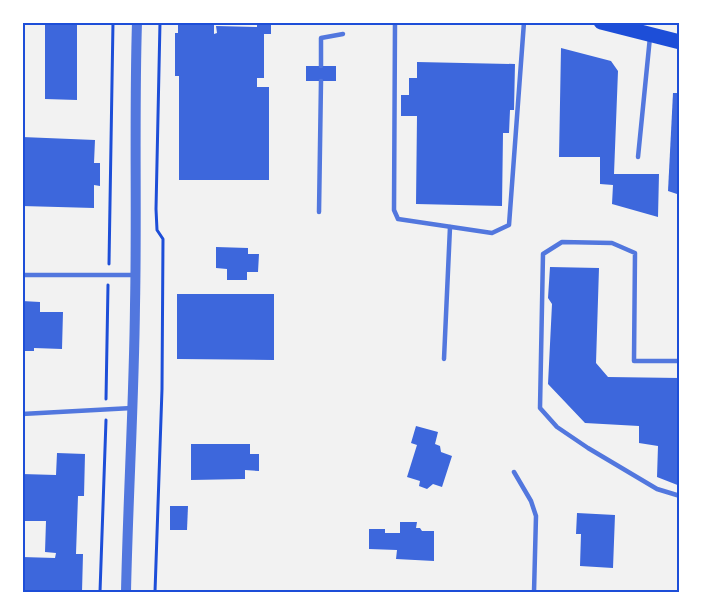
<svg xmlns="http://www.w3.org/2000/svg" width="702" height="615" font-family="Manrope,sans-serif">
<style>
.building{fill:#3d67dc}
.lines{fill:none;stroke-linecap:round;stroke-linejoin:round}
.path{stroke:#1d4ed8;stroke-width:3}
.service{stroke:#5277de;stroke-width:4.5}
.tertiary{stroke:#5277de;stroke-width:10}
.primary{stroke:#1d4ed8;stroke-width:15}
.neatline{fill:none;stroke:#1d4ed8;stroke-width:2}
</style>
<rect width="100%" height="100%" fill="#f2f2f2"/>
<g class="building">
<polygon points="178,22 214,22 214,34 217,33 216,26 257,27 257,22 271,22 271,34 264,34 264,78 257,78 257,87 269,87 269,180 179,180 179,76 175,76 175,33 178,33"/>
<polygon points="45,23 77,24 77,100 45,99"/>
<polygon points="561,48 611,61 618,71 614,174 659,174 658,217 612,204 613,185 600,184 600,157 559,157"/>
<polygon points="417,62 515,64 514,110 510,110 509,133 503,133 502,206 416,204 417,116 401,116 401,95 409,95 409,78 417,78"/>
<rect x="306" y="66" width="30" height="15"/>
<polygon points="673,93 680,93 680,195 668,191"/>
<polygon points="22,137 95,140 94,163 100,163 100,186 94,185 94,208 22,206"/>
<polygon points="216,247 248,248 248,254 259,254 258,272 247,272 247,280 227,280 227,269 216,268"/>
<polygon points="550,267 599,268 596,363 608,377 680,378 680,486 657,477 658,446 639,443 639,426 585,423 548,384 552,304 548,298"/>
<polygon points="177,294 274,294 274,360 177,359"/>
<polygon points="22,301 40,302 40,312 63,312 62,349 34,348 34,351 22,351"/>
<polygon points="416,426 438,432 435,444 440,446 441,452 452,456 442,487 433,484 427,489 419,486 420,481 407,477 417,445 411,443"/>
<polygon points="191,444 250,444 250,454 259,454 259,471 245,470 245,479 191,480"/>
<polygon points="57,453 85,454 84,496 78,496 76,554 83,554 82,592 22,592 22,557 55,558 56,553 45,552 46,521 22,521 22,474 56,475"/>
<polygon points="170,506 188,506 187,530 170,530"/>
<polygon points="577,513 615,515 613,568 580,566 581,534 576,534"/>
<polygon points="400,522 417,522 416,528 420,528 422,531 434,531 434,561 396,559 397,550 369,549 369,529 385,529 385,533 400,533"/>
</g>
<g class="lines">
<g class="path">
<polyline points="109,264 113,22"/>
<polyline points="106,399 108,285"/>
<polyline points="100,592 106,420"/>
<polyline points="155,592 162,389 163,239 157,230 156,209 160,22"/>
</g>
<g class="service">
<polyline points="395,22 394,210 398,219 492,233 509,225 524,22"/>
<polyline points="321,66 321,38 343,34"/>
<polyline points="638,157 650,37"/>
<polyline points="319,212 321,81"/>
<polyline points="22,275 136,275"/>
<polyline points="444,359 450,227"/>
<polyline points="680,361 634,361 635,253 612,243 562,242 543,254 540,408 557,427 588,448 657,489 680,496"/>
<polyline points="22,414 132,408"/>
<polyline points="514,472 531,501 536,516 534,592"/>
</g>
<path class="tertiary" d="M126,592C128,497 134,401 135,305C137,211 134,117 137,22"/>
<polyline class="primary" points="601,22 680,42"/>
</g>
<rect width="702" height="615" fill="none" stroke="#ffffff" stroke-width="48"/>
<rect x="24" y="24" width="654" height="567" class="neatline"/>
</svg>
